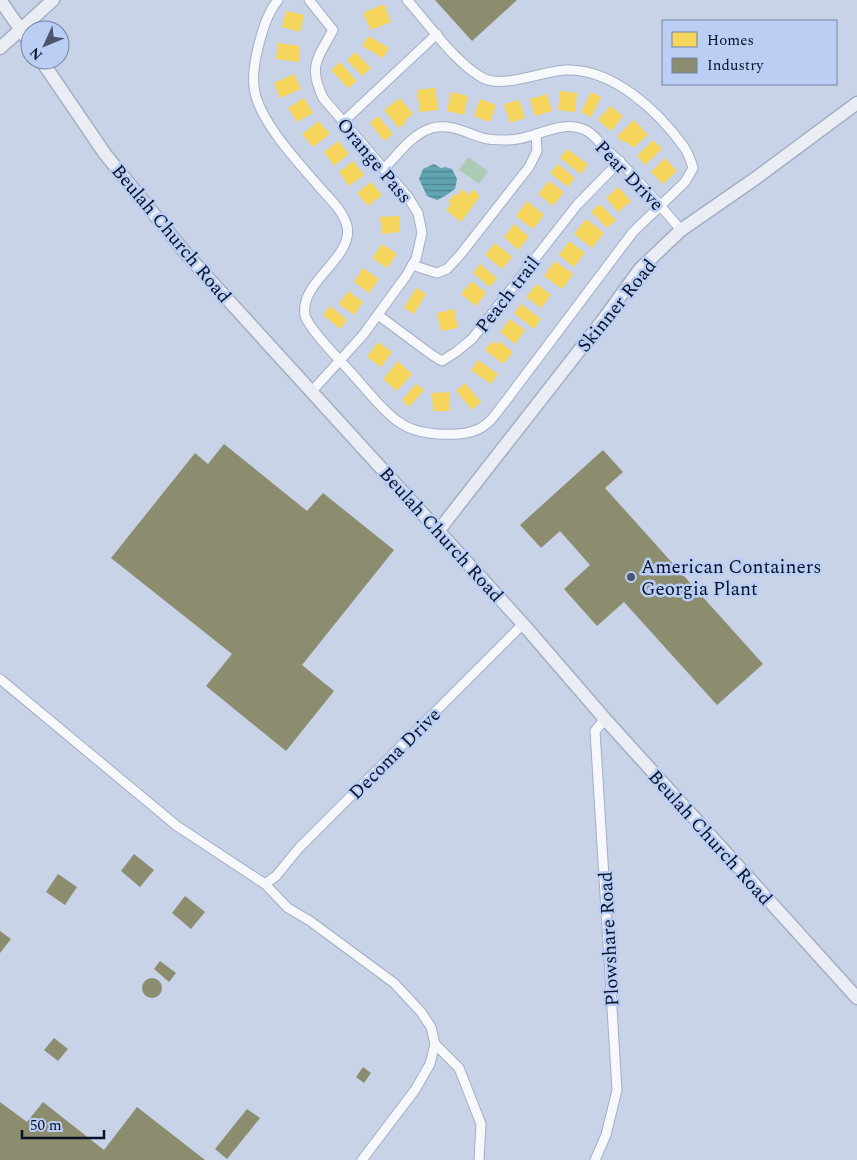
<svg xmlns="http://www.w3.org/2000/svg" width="857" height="1160" font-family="Spectral,serif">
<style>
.garden{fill:#abcbb7}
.water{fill:url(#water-rules)}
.homes{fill:#f6d55c}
.industry{fill:#8c8c6e}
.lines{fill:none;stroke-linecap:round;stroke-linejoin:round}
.street-casing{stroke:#a3aec3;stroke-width:11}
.secondary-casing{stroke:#a3aec3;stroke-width:15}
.street{stroke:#f7f8fc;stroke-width:9}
.secondary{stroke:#eaedf3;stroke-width:12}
.poi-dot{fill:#4b556b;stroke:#bbcff5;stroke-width:2}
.labels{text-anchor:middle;stroke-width:5;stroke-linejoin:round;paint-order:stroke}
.street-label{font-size:19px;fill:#071127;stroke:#bbcff5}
.poi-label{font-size:19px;fill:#071127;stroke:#bbcff5;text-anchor:start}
</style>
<defs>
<pattern id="water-rules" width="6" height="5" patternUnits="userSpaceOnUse" patternTransform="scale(1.25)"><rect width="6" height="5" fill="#60a4b0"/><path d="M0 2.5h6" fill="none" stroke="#4d848f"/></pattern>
</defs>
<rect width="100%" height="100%" fill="#c8d3e8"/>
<polygon class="garden" points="468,157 488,171 479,184 459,170"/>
<path class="water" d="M434,164L441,168L445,167L452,169L457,179L455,189C451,192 441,199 437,200L427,196L419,179L423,169Z"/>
<g class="homes">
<polygon points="384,4 391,22 371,30 363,13"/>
<polygon points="286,11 304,15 300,32 282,27"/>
<polygon points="368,36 389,48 383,58 362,46"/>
<polygon points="278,43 300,46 299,62 276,59"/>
<polygon points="355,52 371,68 362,76 347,60"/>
<polygon points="340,62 357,81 348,88 331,70"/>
<polygon points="294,74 301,89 280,98 274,83"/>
<polygon points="435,88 438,110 420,112 417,90"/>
<polygon points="560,91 577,93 575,112 558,110"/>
<polygon points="451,92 468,96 464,115 447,111"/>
<polygon points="591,92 601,97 591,117 581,112"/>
<polygon points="547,94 552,111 535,116 530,99"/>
<polygon points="304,98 313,113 297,122 288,108"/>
<polygon points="400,98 413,114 405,120 406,122 399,128 384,110"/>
<polygon points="480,99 496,105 490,122 474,116"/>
<polygon points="519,100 525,118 510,123 504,104"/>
<polygon points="610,106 623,116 611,131 598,120"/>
<polygon points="378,116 393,134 384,141 370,123"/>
<polygon points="634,120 648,135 633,148 626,141 624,143 617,136"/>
<polygon points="319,121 330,134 313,147 302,134"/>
<polygon points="653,140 662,149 645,165 637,156"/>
<polygon points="338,141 349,154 334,166 324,152"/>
<polygon points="567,149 588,164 581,174 560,158"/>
<polygon points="665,158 677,171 663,184 651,172"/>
<polygon points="353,161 364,175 349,186 339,172"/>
<polygon points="558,164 575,178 568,187 550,173"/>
<polygon points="549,181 564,192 553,206 538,194"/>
<polygon points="371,182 382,195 368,206 357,193"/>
<polygon points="618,187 631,201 618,212 606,198"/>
<polygon points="462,189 469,195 473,189 480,196 461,222 446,210 451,204 448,202 455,194 458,195"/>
<polygon points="527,201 544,215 533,229 516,216"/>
<polygon points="600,204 616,220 607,228 591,212"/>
<polygon points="399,216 400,232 382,234 380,217"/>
<polygon points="586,219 604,233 592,248 574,234"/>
<polygon points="514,224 529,237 518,250 504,237"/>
<polygon points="569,241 585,253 574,267 559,255"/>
<polygon points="495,243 512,257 502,269 485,255"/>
<polygon points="382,244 397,254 387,268 372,258"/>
<polygon points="555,261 573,274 562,289 544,276"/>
<polygon points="480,264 497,278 490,287 473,273"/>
<polygon points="363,268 379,279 369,293 354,282"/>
<polygon points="472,281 486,293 476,306 461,294"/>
<polygon points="537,284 551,295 541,308 526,297"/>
<polygon points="416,288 426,294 414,314 404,308"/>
<polygon points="348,291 363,302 354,315 339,304"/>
<polygon points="521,304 541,319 534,329 514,313"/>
<polygon points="330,306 347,320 340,329 323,315"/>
<polygon points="454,309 458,328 441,331 437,313"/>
<polygon points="510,319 525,330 515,344 500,332"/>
<polygon points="492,341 496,345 499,341 513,352 503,364 485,350"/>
<polygon points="378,342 392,352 381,367 367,357"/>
<polygon points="478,360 498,374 491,384 471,370"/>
<polygon points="398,361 412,374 397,391 383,379"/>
<polygon points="465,383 481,402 472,410 456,391"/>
<polygon points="416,384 424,390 409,407 402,400"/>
<polygon points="450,392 450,411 433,411 432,393"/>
</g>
<g class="industry">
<polygon points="435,0 517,0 472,41"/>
<polygon points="224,444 307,511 323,493 394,550 302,665 334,691 286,751 206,686 232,654 111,558 195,453 208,464"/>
<polygon points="603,450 623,472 605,488 763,664 717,705 624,602 597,626 564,589 590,565 560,531 541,548 520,525"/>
<polygon points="134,854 154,870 140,887 121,871"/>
<polygon points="58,874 77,887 65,905 46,892"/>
<polygon points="185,896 205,912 191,929 172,913"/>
<polygon points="0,931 11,939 0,953"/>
<polygon points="160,961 176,973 169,982 154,969"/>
<circle cx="152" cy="988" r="10"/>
<polygon points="54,1038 68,1049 58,1061 44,1050"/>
<polygon points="363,1067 371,1073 364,1083 356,1077"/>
<polygon points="0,1102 27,1122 43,1102 104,1150 137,1107 205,1160 0,1160"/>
<polygon points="247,1109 260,1118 227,1159 215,1149"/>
</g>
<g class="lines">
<g class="street-casing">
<g id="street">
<path d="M278,0C267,13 262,32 258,48C254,64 251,81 256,97C266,129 300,164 321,189C331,200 343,211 347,226C354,258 299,282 305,315C307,326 335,355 344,365C360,381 383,413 402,424C420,436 468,439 485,425C493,420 499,409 505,402L633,232L685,182L693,168C691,161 688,153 684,147C658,111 613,68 565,70C543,71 503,89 483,78C455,63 429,24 407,0"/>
<path d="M309,0L333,30C317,59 308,66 323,98L408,197L418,213L422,233L416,259L406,276L363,335L312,391"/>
<polyline points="343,122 437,34"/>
<path d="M384,169C398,154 412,134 432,128C451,123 466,133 483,138C490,140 499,140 506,140C534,141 560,117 587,131C593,134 599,142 604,147C632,172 657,202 681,230"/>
<polyline points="412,265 437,273 447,269 460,255 529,167 537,151 536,134"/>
<polyline points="378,315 432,355 442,361 456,352 472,339 577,205 620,161"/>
<polyline points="0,679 177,826 265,884"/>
<polyline points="435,1044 459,1068 481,1124 479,1160"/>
<polyline points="362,1160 415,1090 430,1064 435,1044 431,1027 421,1012 394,983 310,921 288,908 265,884 276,876 299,848 523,624"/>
<polyline points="595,1160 606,1135 617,1090 595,731 605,719"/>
</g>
</g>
<g class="secondary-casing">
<g id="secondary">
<polyline points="0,0 30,43"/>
<polyline points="0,48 53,0"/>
<polyline points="41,60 105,154 188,256 523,624 605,719 857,998"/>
<polyline points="439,530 603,320 640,269 681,230 756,178 857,103"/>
</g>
</g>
<use href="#street" class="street"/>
<use href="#secondary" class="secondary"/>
</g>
<circle class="poi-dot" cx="631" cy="577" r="5"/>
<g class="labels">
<g class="street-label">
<text transform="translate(375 160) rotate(50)" y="7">Orange Pass</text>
<text transform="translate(630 175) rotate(46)" y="7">Pear Drive</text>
<text transform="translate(172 233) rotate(50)" y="7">Beulah Church Road</text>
<text transform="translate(507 294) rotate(-52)" y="7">Peach trail</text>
<text transform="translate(616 305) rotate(-51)" y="7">Skinner Road</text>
<text transform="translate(442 534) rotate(48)" y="7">Beulah Church Road</text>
<text transform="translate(394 753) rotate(-45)" y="7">Decoma Drive</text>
<text transform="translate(711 837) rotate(48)" y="7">Beulah Church Road</text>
<text transform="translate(608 939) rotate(-93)" y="7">Plowshare Road</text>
</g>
<g class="poi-label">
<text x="641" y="573">American Containers<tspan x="641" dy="22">Georgia Plant</tspan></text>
</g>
</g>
<rect x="662" y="20" width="175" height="65" fill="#bbcff5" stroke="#7383a3"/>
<rect x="672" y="32" width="25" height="15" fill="#f6d55c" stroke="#7383a3"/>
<text x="707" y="45" font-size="15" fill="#071127">Homes</text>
<rect x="672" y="58" width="25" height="15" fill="#8c8c6e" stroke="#7383a3"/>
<text x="707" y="70" font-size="15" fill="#071127">Industry</text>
<g transform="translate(45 45) rotate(226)"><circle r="24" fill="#bbcff5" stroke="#7383a3"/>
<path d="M0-4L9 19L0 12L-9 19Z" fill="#4b556b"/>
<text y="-8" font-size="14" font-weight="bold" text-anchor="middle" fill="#071127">N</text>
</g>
<path d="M22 1130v8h82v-8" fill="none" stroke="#071127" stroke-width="2.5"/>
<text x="30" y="1130" font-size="15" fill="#071127" stroke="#bbcff5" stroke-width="4" paint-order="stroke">50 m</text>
</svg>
